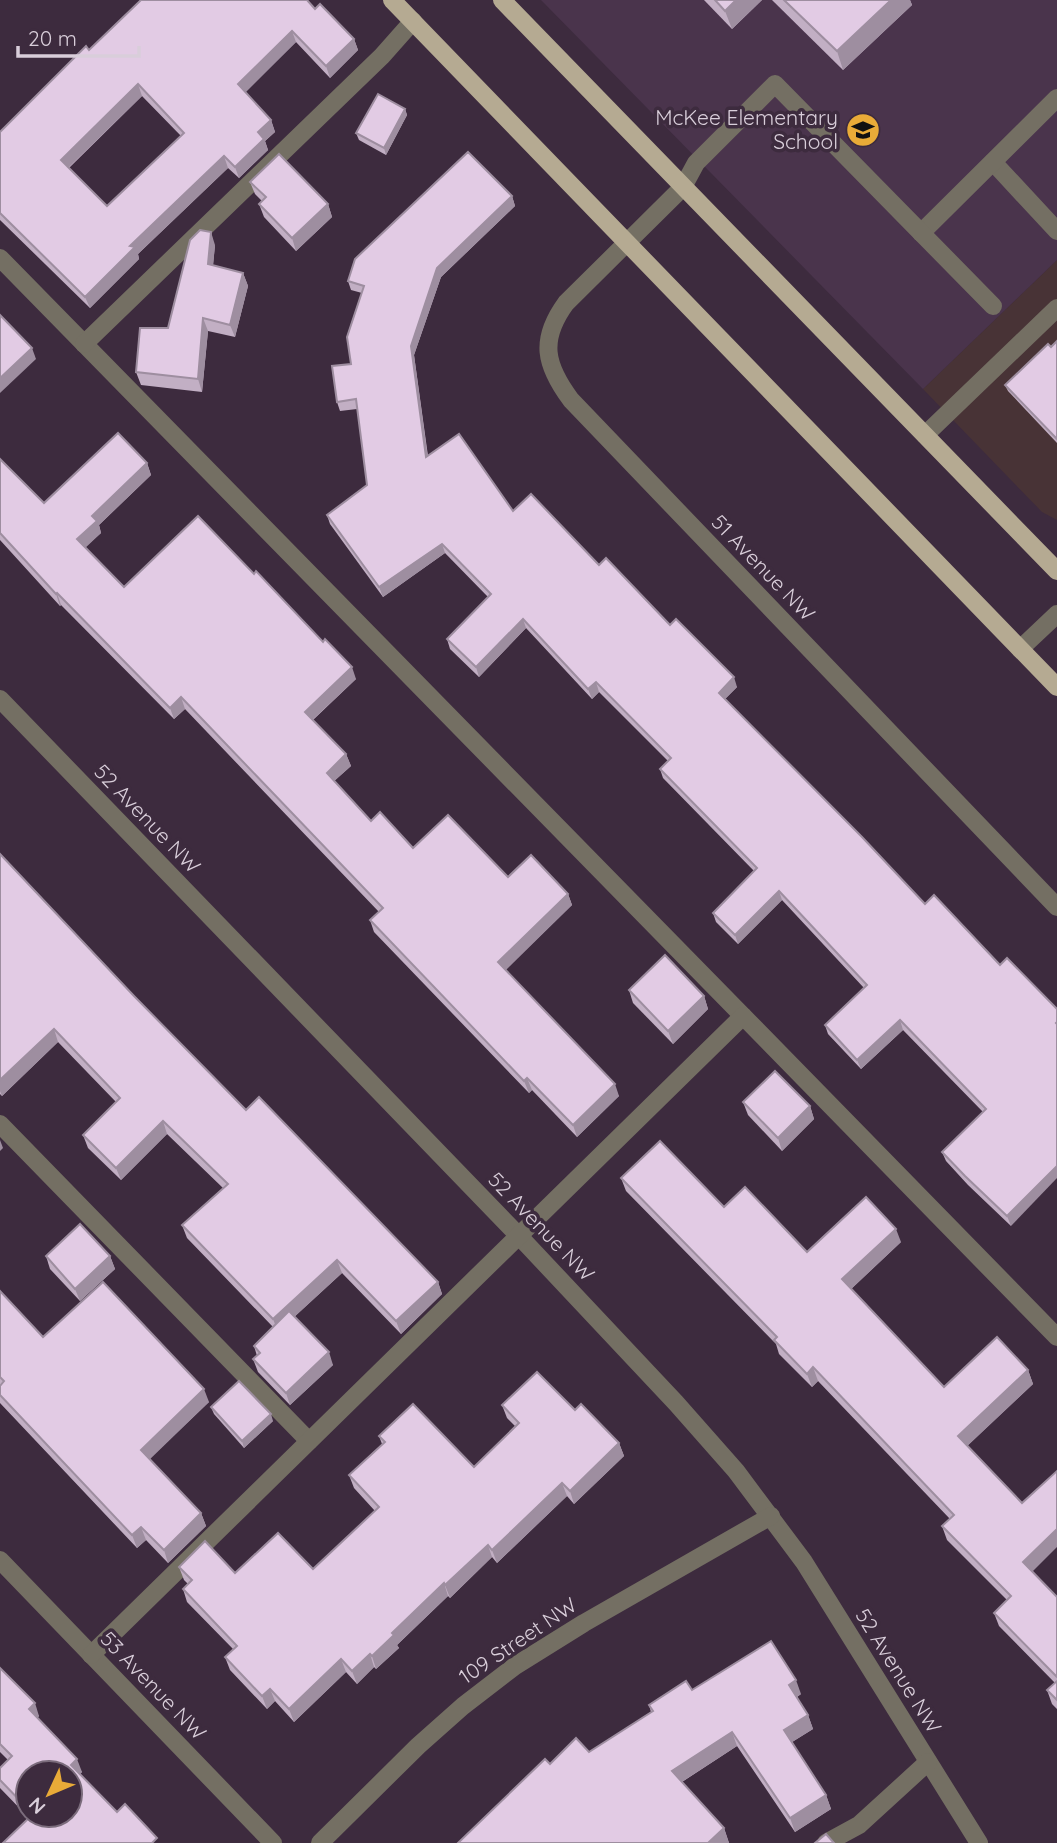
<svg xmlns="http://www.w3.org/2000/svg" width="1057" height="1843" font-family="Quicksand,sans-serif">
<style>
.commercial{fill:#483336}
.built{fill:#4a344c}
.lines{fill:none;stroke-linecap:round;stroke-linejoin:round}
.minor{stroke:#746f63;stroke-width:18}
.major{stroke:#b5aa92;stroke-width:18}
.wall{fill:#c2afc4;fill-rule:evenodd}
.shaded-wall{fill:#9e8ea0}
.building{fill:#e2cbe4;stroke:#9e8ea0;stroke-width:2;fill-rule:evenodd}
.labels{text-anchor:middle;stroke-width:7;stroke-linejoin:round;paint-order:stroke}
.poi-label{font-size:21px;fill:#d9ceda;stroke:#3d2b3e;text-anchor:end}
.street-label{font-size:21px;fill:#d9ceda;stroke:#3d2b3e}
</style>
<rect width="100%" height="100%" fill="#3d2b3e"/>
<polygon class="commercial" points="1057,260 1057,520 1042,512 923,389"/>
<polygon class="built" points="541,0 1057,0 1057,260 923,389"/>
<g class="lines">
<g class="minor">
<polyline points="993,162 1057,231"/>
<polyline points="921,233 1057,98"/>
<polyline points="0,258 743,1016"/>
<path d="M993,306L775,84L696,163L683,187L566,303C539,340 545,365 571,400L1057,907"/>
<polyline points="84,344 382,56 413,21"/>
<polyline points="925,435 1057,308"/>
<polyline points="1020,649 1057,614"/>
<polyline points="0,699 519,1236 676,1403 736,1471 804,1562 979,1843"/>
<polyline points="0,1124 309,1441"/>
<polyline points="0,1560 273,1843"/>
<polyline points="91,1655 743,1016 1057,1337"/>
<polyline points="320,1843 418,1746 463,1706 515,1666 584,1623 771,1516"/>
<polyline points="826,1843 859,1825 928,1762"/>
</g>
<g class="major">
<polyline points="392,0 1057,687"/>
<polyline points="502,0 1057,571"/>
</g>
</g>
<g class="wall">
<polygon points="704,0 762,0 732,29"/>
<polygon points="772,0 910,0 912,5 843,70"/>
<path d="M315,9L354,39L358,50L330,78L296,42L245,92L271,120L275,132L265,141L268,150L239,178L228,168L138,254L139,259L90,308L0,220V132L89,50ZM142,96L181,136L107,206L69,168Z"/>
<polygon points="405,109 407,115 386,155 359,140 356,133"/>
<polygon points="250,182 328,204 332,217 296,251 264,217 259,204 262,201 255,194"/>
<polygon points="512,196 515,206 441,277 414,355 428,456 513,511 599,565 670,625 737,687 725,699 925,904 1000,965 1011,1226 968,1185 946,1161 942,1152 983,1112 903,1030 861,1069 828,1034 825,1025 864,988 782,900 738,944 716,922 713,913 754,871 663,778 660,769 668,761 599,692 592,699 526,628 479,677 450,649 447,639 488,597 445,553 383,597 330,524 327,515 367,485 357,409 340,411 337,402 351,364 362,293 351,290 348,281"/>
<polygon points="215,245 213,265 243,273 248,286 235,337 208,331 202,392 141,385 136,372 168,328"/>
<polygon points="1057,341 1057,443 1008,391 1005,385"/>
<polygon points="0,459 44,503 147,463 151,475 99,525 101,533 85,547 124,587 356,679 313,720 346,754 351,766 334,781 371,821 413,848 508,877 568,894 572,905 505,970 619,1096 577,1137 532,1090 529,1093 374,932 370,920 379,912 185,709 174,719 61,605 60,606 0,540"/>
<polygon points="0,854 134,996 246,1110 438,1282 442,1294 401,1334 342,1273 294,1317 333,1365 290,1405 258,1372 253,1359 257,1356 254,1346 273,1327 187,1238 182,1225 223,1188 167,1134 121,1180 88,1148 83,1135 116,1102 58,1042 2,1096 0,1094"/>
<polygon points="629,990 704,996 708,1009 673,1044 633,1003"/>
<polygon points="743,1102 810,1106 814,1119 782,1151 748,1115"/>
<polygon points="621,1178 724,1207 807,1252 901,1242 851,1289 944,1387 1028,1370 1033,1384 967,1446 1032,1572 1057,1597 1057,1709 1052,1704 1047,1690 1055,1683 999,1626 994,1613 1007,1600 947,1540 942,1526 950,1519 818,1381 812,1387 779,1354 776,1344 626,1191"/>
<polygon points="46,1256 110,1256 115,1269 80,1301 50,1269"/>
<polygon points="0,1291 43,1337 209,1402 149,1459 201,1513 206,1526 168,1563 146,1540 137,1548 0,1403"/>
<polygon points="502,1405 575,1410 619,1443 624,1456 574,1504 567,1496 497,1563 492,1557 450,1598 448,1596 397,1645 399,1648 376,1669 374,1667 357,1684 346,1672 294,1722 275,1701 267,1709 230,1670 225,1657 233,1649 187,1602 183,1589 188,1584 184,1580 179,1567 235,1573 313,1569 375,1511 354,1488 349,1475 382,1444 379,1436 474,1467 515,1426 507,1418"/>
<polygon points="211,1407 273,1421 244,1448 214,1414"/>
<path d="M0,1668L39,1716L37,1718L82,1772L80,1774L117,1812L157,1838L29,1818L0,1788V1768L8,1760L0,1752ZM28,1773L70,1815H28Z"/>
<polygon points="692,1690 801,1694 797,1697 808,1715 813,1729 792,1742 826,1795 831,1809 795,1832 737,1746 682,1782 724,1828 729,1843 458,1843 550,1764 589,1752 651,1712 649,1705"/>
</g>
<g class="shaded-wall">
<polygon points="736,0 762,0 732,29 725,11"/>
<polygon points="891,0 910,0 912,5 843,70 837,51"/>
<polygon points="292,31 296,42 242,96 238,84"/>
<polygon points="354,39 358,50 330,78 326,66"/>
<polygon points="138,84 142,96 65,171 61,160"/>
<polygon points="405,109 407,115 386,155 384,148"/>
<polygon points="271,120 275,132 265,141 268,150 239,178 235,167 258,132"/>
<polygon points="224,156 228,168 138,254 139,259 90,308 85,297 130,246"/>
<polygon points="512,196 515,206 441,277 414,355 429,466 426,457 411,346 437,268"/>
<polygon points="328,204 332,217 296,251 292,238"/>
<polygon points="211,232 215,245 212,277 208,264"/>
<polygon points="243,273 248,286 235,337 230,325"/>
<polygon points="203,318 208,331 202,392 198,379"/>
<polygon points="32,348 36,359 0,393 0,378"/>
<polygon points="147,463 151,475 99,525 101,533 82,551 77,539 92,516"/>
<polygon points="442,544 445,553 383,597 379,587"/>
<polygon points="57,593 61,605 60,606 56,594"/>
<polygon points="523,619 526,628 479,677 476,667"/>
<polygon points="352,667 356,679 309,723 305,712"/>
<polygon points="734,677 737,687 722,702 719,693"/>
<polygon points="596,682 599,692 592,699 588,689"/>
<polygon points="181,697 185,709 174,719 170,708"/>
<polygon points="346,754 351,766 331,784 327,773"/>
<polygon points="779,891 782,900 738,944 735,935"/>
<polygon points="568,894 572,905 502,974 498,962"/>
<polygon points="704,996 708,1009 673,1044 668,1031"/>
<polygon points="900,1020 903,1030 861,1069 857,1060"/>
<polygon points="54,1029 58,1042 2,1096 0,1091 0,1080"/>
<polygon points="527,1078 532,1090 529,1093 524,1081"/>
<polygon points="615,1084 619,1096 577,1137 573,1125"/>
<polygon points="810,1106 814,1119 782,1151 778,1138"/>
<polygon points="163,1121 167,1134 121,1180 116,1168"/>
<polygon points="0,1140 3,1148 0,1151"/>
<polygon points="1057,1166 1057,1178 1011,1226 1007,1216"/>
<polygon points="896,1229 901,1242 847,1293 842,1279"/>
<polygon points="110,1256 115,1269 80,1301 75,1289"/>
<polygon points="337,1260 342,1273 278,1332 273,1319"/>
<polygon points="438,1282 442,1294 401,1334 396,1321"/>
<polygon points="329,1352 333,1365 290,1405 286,1393"/>
<polygon points="813,1367 818,1381 812,1387 807,1374"/>
<polygon points="1028,1370 1033,1384 963,1450 958,1436"/>
<polygon points="204,1389 209,1402 146,1463 141,1450"/>
<polygon points="271,1414 273,1421 244,1448 242,1441"/>
<polygon points="619,1443 624,1456 574,1504 570,1491"/>
<polygon points="562,1483 567,1496 497,1563 492,1550"/>
<polygon points="201,1513 206,1526 168,1563 164,1550"/>
<polygon points="141,1527 146,1540 137,1548 132,1535"/>
<polygon points="1057,1529 1057,1547 1028,1576 1023,1562"/>
<polygon points="488,1545 492,1557 450,1598 445,1585"/>
<polygon points="444,1583 448,1596 397,1645 399,1648 376,1669 372,1656 392,1633"/>
<polygon points="370,1654 374,1667 357,1684 352,1671"/>
<polygon points="341,1659 346,1672 294,1722 289,1709"/>
<polygon points="796,1680 801,1694 794,1699 789,1685"/>
<polygon points="270,1689 275,1701 267,1709 262,1696"/>
<polygon points="35,1703 39,1716 34,1722 29,1709"/>
<polygon points="808,1715 813,1729 789,1744 784,1730"/>
<polygon points="732,1732 737,1746 677,1785 672,1771"/>
<polygon points="77,1759 82,1772 76,1778 71,1765"/>
<polygon points="826,1795 831,1809 795,1832 790,1818"/>
<polygon points="724,1828 729,1843 708,1843"/>
</g>
<g class="building">
<path d="M141,0H307L315,9L320,4L354,39L326,66L292,31L238,84L271,120L258,132L264,139L235,167L224,156L130,246L135,247L85,297L0,213V132L86,46L89,50ZM138,84L184,133L107,206L61,160Z"/>
<polygon points="715,0 736,0 725,11"/>
<polygon points="784,0 891,0 837,51"/>
<polygon points="378,94 405,109 384,148 356,133"/>
<polygon points="468,152 512,196 437,268 411,346 426,457 459,434 513,511 531,494 599,565 606,558 670,625 676,619 734,677 719,693 862,837 925,904 934,895 1000,965 1007,958 1057,1009 1057,1022 1056,1023 1057,1024 1057,1166 1007,1216 965,1176 942,1152 986,1109 900,1020 857,1060 825,1025 867,985 779,891 735,935 713,913 757,868 660,769 671,758 596,682 588,689 523,619 476,667 447,639 491,594 442,544 379,587 327,515 367,485 356,399 337,402 332,366 351,364 347,337 364,286 348,281 355,259"/>
<polygon points="279,154 328,204 292,238 259,204 266,197 250,182"/>
<polygon points="200,230 211,232 208,264 243,273 230,325 203,318 198,379 136,372 140,328 168,328 190,240"/>
<polygon points="0,315 32,348 0,378"/>
<polygon points="1057,341 1057,439 1005,385 1048,344 1051,347"/>
<polygon points="118,433 147,463 92,516 97,521 77,539 124,587 198,516 254,574 256,571 323,642 325,639 352,667 305,712 346,754 327,773 371,821 380,812 413,848 448,815 508,877 531,855 568,894 498,962 615,1084 573,1125 527,1078 524,1081 370,920 383,908 181,697 170,708 57,593 56,594 0,533 0,459 44,503"/>
<polygon points="0,854 134,996 246,1110 259,1097 438,1282 396,1321 337,1260 273,1319 182,1225 228,1184 163,1121 116,1168 83,1135 120,1098 54,1029 0,1080"/>
<polygon points="665,955 704,996 668,1031 629,990"/>
<polygon points="775,1071 810,1106 778,1138 743,1102"/>
<polygon points="660,1141 724,1207 745,1187 807,1252 866,1197 896,1229 842,1279 944,1387 997,1337 1028,1370 958,1436 1022,1503 1057,1471 1057,1529 1023,1562 1057,1597 1057,1677 994,1613 1011,1596 942,1526 954,1515 813,1367 807,1374 774,1340 777,1337 621,1178"/>
<polygon points="80,1224 110,1256 75,1289 46,1256"/>
<polygon points="103,1282 204,1389 141,1450 201,1513 164,1550 141,1527 132,1535 0,1395 0,1386 4,1381 0,1377 0,1291 43,1337"/>
<polygon points="289,1311 329,1352 286,1393 253,1359 260,1353 254,1346"/>
<polygon points="537,1372 575,1410 581,1404 619,1443 570,1491 562,1483 492,1550 488,1545 445,1585 444,1583 392,1633 394,1635 372,1656 370,1654 352,1671 341,1659 289,1709 270,1689 262,1696 225,1657 237,1646 183,1589 192,1580 179,1567 205,1541 235,1573 278,1533 313,1569 379,1507 349,1475 385,1442 379,1436 413,1404 474,1467 519,1423 502,1405"/>
<polygon points="239,1381 271,1414 242,1441 211,1407"/>
<polygon points="771,1641 796,1680 789,1685 808,1715 784,1730 826,1795 790,1818 732,1732 672,1771 724,1828 708,1843 458,1843 545,1759 550,1764 576,1738 589,1752 653,1711 649,1705 686,1681 692,1690"/>
<polygon points="0,1668 35,1703 29,1709 77,1759 71,1765 117,1812 125,1804 157,1838 152,1843 3,1843 32,1815 70,1815 70,1773 28,1773 28,1809 0,1780 0,1768 12,1756 0,1744"/>
<polygon points="1057,1681 1057,1700 1047,1690"/>
<polygon points="826,1834 834,1843 815,1843"/>
</g>
<defs>
<g id="school-disc" transform="scale(1.75)"><circle r="9.5" fill="#e9ab38" stroke="#3d2b3e"/><path d="M0-5L7-2L0 1L-7-2ZM-4 1L0 2.5L4 1V4Q0 6-4 4Z" fill="#111"/></g>
</defs>
<g fill-rule="evenodd">
<use href="#school-disc" x="863" y="130"/>
</g>
<g class="labels">
<g class="poi-label">
<text x="838" y="125">McKee Elementary<tspan x="838" dy="24">School</tspan></text>
</g>
<g class="street-label">
<text transform="translate(763 568) rotate(46)" y="7">51 Avenue NW</text>
<text transform="translate(147 819) rotate(46)" y="7">52 Avenue NW</text>
<text transform="translate(541 1227) rotate(46)" y="7">52 Avenue NW</text>
<text transform="translate(518 1641) rotate(-34)" y="7">109 Street NW</text>
<text transform="translate(898 1671) rotate(58)" y="7">52 Avenue NW</text>
<text transform="translate(153 1686) rotate(46)" y="7">53 Avenue NW</text>
</g>
</g>
<g transform="translate(49 1794) rotate(226)"><circle r="33" fill="#3d2b3e" stroke="#7b6c7c" stroke-width="2"/>
<path d="M0-5L12 26L0 18L-12 26Z" fill="#e9ab38"/>
<text y="-10" font-size="19" font-weight="bold" text-anchor="middle" fill="#d9ceda">N</text>
</g>
<path d="M18 46v10h121v-10" fill="none" stroke="#d9ceda" stroke-width="3.5"/>
<text x="28" y="46" font-size="21" fill="#d9ceda" stroke="#3d2b3e" stroke-width="5" paint-order="stroke">20 m</text>
</svg>
